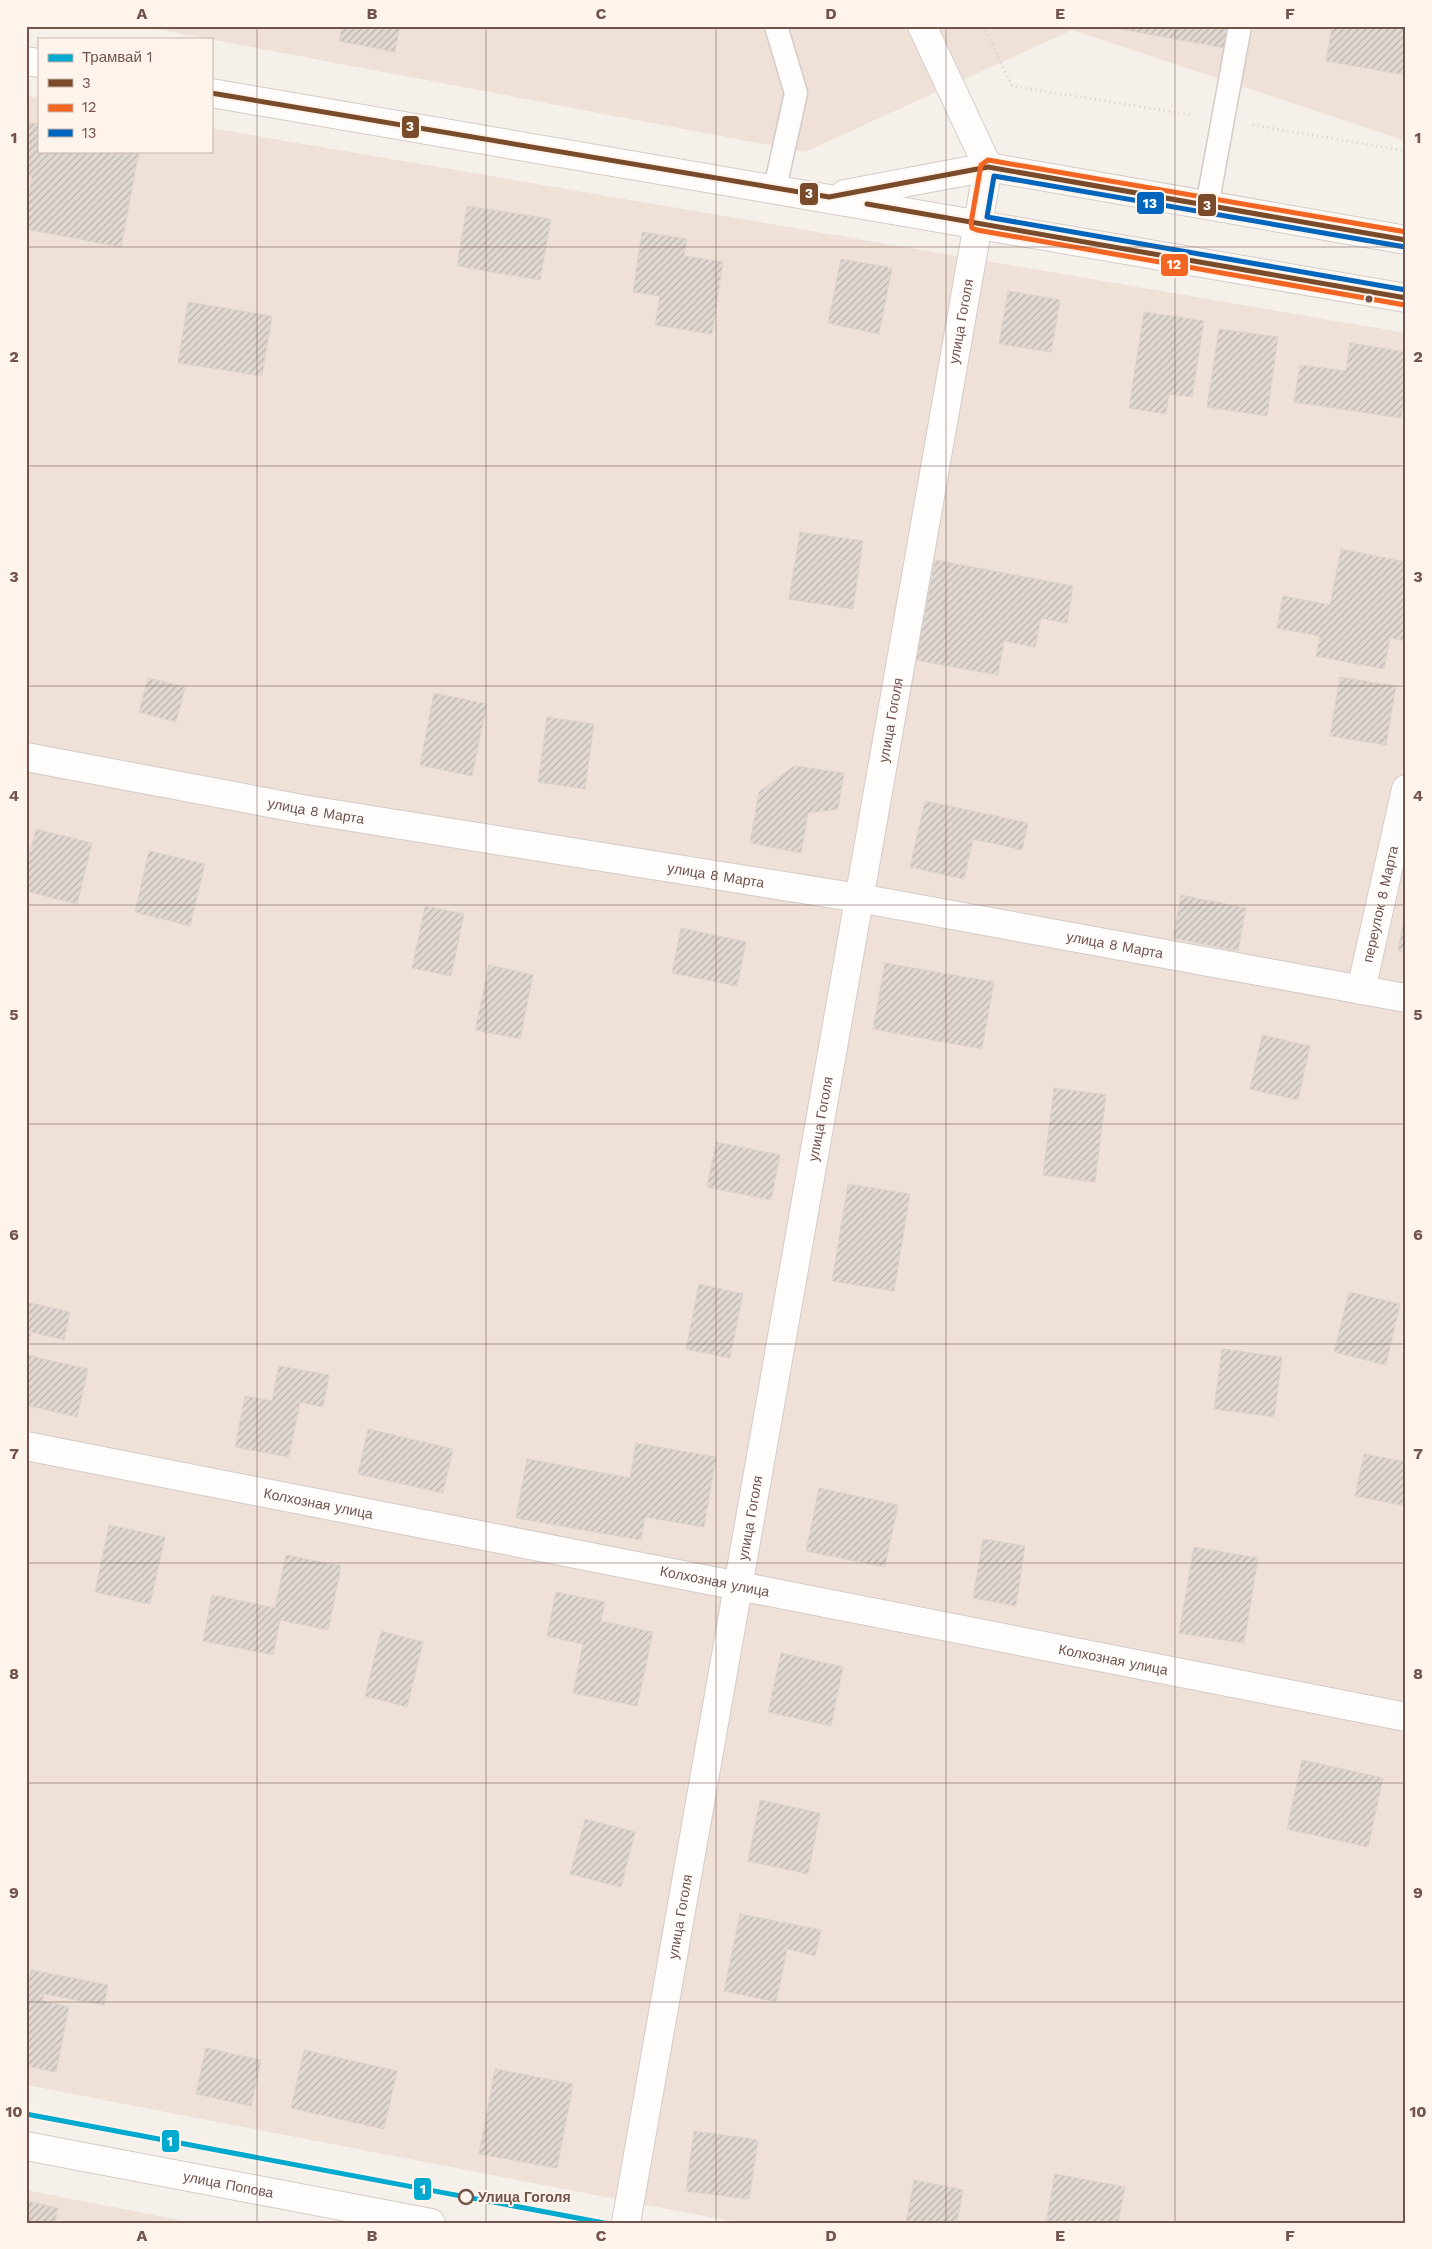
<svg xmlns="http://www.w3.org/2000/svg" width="1432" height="2249" font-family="'Work Sans',sans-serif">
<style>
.residential{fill:#efe1d8}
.building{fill:url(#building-hatch);stroke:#ded2cd}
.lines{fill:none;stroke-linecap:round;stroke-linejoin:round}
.lane-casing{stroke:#d4cbc7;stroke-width:25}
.street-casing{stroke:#d4cbc7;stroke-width:30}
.secondary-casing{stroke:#d5cbc6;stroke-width:30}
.path{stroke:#d9d0ce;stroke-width:3;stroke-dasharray:1 4;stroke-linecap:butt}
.lane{stroke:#fefdfc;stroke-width:22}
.street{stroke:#fefdfc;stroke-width:28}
.secondary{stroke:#fefdfc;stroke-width:28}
.bus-1-casing{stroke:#fef4eb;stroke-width:9}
.bus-2-casing{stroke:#fef4eb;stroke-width:9}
.bus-3-casing{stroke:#fef4eb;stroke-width:9}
.bus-1{stroke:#7a4b2a;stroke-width:5}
.bus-2{stroke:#f26522;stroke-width:5}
.bus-3{stroke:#0065bd;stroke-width:5}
.tram-1-casing{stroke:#fef4eb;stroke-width:9}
.tram-1{stroke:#00a9ce;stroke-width:5}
.grid{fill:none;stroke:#72544c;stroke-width:1;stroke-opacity:0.55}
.bus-dot{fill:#72544c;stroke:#fef4eb;stroke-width:2}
.stop-dot{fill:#fef4eb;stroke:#72544c;stroke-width:2.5}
.labels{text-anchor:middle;stroke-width:4;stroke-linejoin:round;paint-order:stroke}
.street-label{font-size:14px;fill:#72544c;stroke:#fef4eb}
.stop-label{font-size:14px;font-weight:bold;fill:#72544c;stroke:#fef4eb;text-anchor:start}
.line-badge{stroke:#fef4eb;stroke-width:2}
.badge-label{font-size:14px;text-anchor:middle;font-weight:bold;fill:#fff}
.neatline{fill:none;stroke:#72544c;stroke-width:2}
.grid-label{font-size:16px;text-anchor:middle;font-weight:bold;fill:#72544c}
</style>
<defs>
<pattern id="building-hatch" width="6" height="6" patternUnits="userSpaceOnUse" patternTransform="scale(1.25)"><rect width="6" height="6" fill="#e2d8d2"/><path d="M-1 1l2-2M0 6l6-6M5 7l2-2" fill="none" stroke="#bcb2ad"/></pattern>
</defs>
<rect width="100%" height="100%" fill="#f6f0ea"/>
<g class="residential">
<polygon points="141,26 1406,26 1406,141 1072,30 805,152"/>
<polygon points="26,96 39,98 39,151 211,151 211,128 1406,333 1406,2223 740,2223 26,2085"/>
<polygon points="26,2190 195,2223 26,2223"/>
</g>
<g class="building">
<polygon points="342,26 400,26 395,52 339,41"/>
<polygon points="1104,26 1229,26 1225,48"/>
<polygon points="1332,26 1406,26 1406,75 1326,61"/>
<polygon points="26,122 39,124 39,151 139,151 121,247 26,229 26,207 32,178 26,177"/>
<polygon points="467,206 551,219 540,280 457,266"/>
<polygon points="642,232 687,239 684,256 723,262 712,334 655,325 660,296 633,292"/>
<polygon points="841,259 892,268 879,334 828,323"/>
<polygon points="1008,291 1060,300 1051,352 999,344"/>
<polygon points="188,302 272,316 262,376 178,363"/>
<polygon points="1144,312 1204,321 1192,397 1169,394 1166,414 1129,408"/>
<polygon points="1219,329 1278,337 1267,416 1207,407"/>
<polygon points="1350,343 1406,352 1406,383 1401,418 1294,402 1300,365 1346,371"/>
<polygon points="800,532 863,541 853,609 789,599"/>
<polygon points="1341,549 1406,562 1406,641 1390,638 1384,669 1316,656 1320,636 1277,628 1283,596 1330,605"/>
<polygon points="935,560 1073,586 1067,623 1041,618 1035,647 1004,641 998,675 916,660"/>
<polygon points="1340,677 1396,686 1386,745 1330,736"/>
<polygon points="148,678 185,687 176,722 139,712"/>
<polygon points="434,693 487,704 472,776 420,765"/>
<polygon points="547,717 594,724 585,789 538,782"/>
<polygon points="794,766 844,773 838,809 808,813 801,853 750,843 759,792"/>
<polygon points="925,801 1028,823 1022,850 973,839 964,879 910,867"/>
<polygon points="36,829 92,843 77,904 26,891 26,868"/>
<polygon points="149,851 205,864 190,926 135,912"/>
<polygon points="1181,895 1246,908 1238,951 1173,938"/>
<polygon points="425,906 464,914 451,976 412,968"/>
<polygon points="1406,907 1406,952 1398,951"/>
<polygon points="681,928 746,942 737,986 672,973"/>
<polygon points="885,963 994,982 982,1049 873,1029"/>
<polygon points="489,965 533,975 520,1039 475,1030"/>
<polygon points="1262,1035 1310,1046 1298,1100 1250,1089"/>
<polygon points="1054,1088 1106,1095 1095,1182 1043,1175"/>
<polygon points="716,1142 780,1155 771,1200 707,1187"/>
<polygon points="848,1184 910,1194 894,1291 832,1281"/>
<polygon points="699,1284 743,1294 730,1358 686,1349"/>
<polygon points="1349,1292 1400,1304 1386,1365 1334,1352"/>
<polygon points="26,1302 70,1312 64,1340 31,1332 26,1355 88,1369 77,1417 26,1405"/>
<polygon points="1222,1349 1282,1357 1274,1417 1214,1409"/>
<polygon points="279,1366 329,1375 323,1407 300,1402 289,1457 235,1447 245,1396 272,1401"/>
<polygon points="368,1429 453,1449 443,1493 358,1474"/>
<polygon points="636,1443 716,1457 704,1527 645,1517 641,1540 516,1518 527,1459 630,1478"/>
<polygon points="1364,1454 1406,1462 1406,1484 1402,1505 1355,1496"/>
<polygon points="819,1488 898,1505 885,1567 806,1551"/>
<polygon points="109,1525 165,1537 150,1604 95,1592"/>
<polygon points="983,1539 1025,1546 1016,1606 973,1598"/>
<polygon points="1194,1547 1258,1558 1244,1643 1179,1633"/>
<polygon points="286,1555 341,1566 328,1630 280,1620 273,1655 203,1641 212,1595 275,1608"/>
<polygon points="556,1592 605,1602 601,1621 653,1632 637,1706 573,1693 583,1644 547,1636"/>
<polygon points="381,1631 423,1642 407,1707 365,1696"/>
<polygon points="781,1653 843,1667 831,1726 768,1712"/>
<polygon points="1302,1760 1383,1778 1368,1847 1287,1829"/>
<polygon points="760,1800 820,1813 808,1874 748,1861"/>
<polygon points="585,1819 635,1832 621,1887 570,1874"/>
<polygon points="740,1914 821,1930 815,1956 787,1949 776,2002 724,1991"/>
<polygon points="31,1970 108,1985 104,2005 44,1994 42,2001 69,2007 56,2072 26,2066 26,1993"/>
<polygon points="206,2048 261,2060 251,2106 196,2094"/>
<polygon points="304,2050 397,2071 384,2129 291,2108"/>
<polygon points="495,2069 573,2084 557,2168 479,2154"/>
<polygon points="694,2131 758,2140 749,2199 686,2191"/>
<polygon points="1055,2174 1125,2187 1118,2223 1046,2223"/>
<polygon points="914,2180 963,2190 957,2223 906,2223"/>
<polygon points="26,2201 58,2208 55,2223 26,2223"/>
</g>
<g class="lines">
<g class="lane-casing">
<g id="lane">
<polyline points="775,188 796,93 776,26"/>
<polyline points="1207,206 1240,26"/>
</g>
</g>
<g class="street-casing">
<g id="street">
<path id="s1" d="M26,757L302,809L859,898L1406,998"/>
<path id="s2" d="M1361,990L1406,789"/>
<path id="s3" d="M26,1446L1406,1717"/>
<path id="s4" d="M26,2146L431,2223"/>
<path id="s5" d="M626,2223L988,167L922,26"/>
</g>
</g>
<g class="secondary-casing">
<g id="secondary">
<polyline points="26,61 39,63"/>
<polyline points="211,93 1406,298"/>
<polyline points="845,194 988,167 1406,240"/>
</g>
</g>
<g class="path">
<polyline points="984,26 1012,86 1192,115"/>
<polyline points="1253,125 1406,151"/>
</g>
<use href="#lane" class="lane"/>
<use href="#street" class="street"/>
<use href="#secondary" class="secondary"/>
<g class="bus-1-casing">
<g id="bus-1">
<polyline points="211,93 829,197 988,167 1406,240"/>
<polyline points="867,204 1406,298"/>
</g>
</g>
<g class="bus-2-casing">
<polyline id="bus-2" points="1405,305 977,230 972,228 971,223 981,165 988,160 1406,232"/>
</g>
<g class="bus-3-casing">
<polyline id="bus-3" points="1405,247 994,176 987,217 1406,290"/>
</g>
<use href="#bus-1" class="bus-1"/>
<use href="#bus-2" class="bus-2"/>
<use href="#bus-3" class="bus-3"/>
<g class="tram-1-casing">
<polyline id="tram-1" points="26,2114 604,2223"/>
</g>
<use href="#tram-1" class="tram-1"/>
</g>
<path class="grid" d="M257,26V2223M486,26V2223M716,26V2223M946,26V2223M1175,26V2223M26,247H1406M26,466H1406M26,686H1406M26,905H1406M26,1124H1406M26,1344H1406M26,1563H1406M26,1783H1406M26,2002H1406"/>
<circle class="bus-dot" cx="1369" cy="299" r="4.5"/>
<circle class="stop-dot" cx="466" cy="2197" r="7"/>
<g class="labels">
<g class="street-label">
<text dy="5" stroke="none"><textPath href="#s5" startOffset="1931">улица Гоголя</textPath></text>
<text dy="5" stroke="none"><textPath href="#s5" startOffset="1526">улица Гоголя</textPath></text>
<text dy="5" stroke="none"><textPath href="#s1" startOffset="295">улица 8 Марта</textPath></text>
<text dy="5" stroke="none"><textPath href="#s1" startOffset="700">улица 8 Марта</textPath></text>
<text dy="5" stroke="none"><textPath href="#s2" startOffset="88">переулок 8 Марта</textPath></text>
<text dy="5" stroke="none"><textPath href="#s1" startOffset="1105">улица 8 Марта</textPath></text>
<text dy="5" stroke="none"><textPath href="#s5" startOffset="1121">улица Гоголя</textPath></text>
<text dy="5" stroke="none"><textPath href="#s3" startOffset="298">Колхозная улица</textPath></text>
<text dy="5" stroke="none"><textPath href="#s5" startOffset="716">улица Гоголя</textPath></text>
<text dy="5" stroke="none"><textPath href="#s3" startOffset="702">Колхозная улица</textPath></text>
<text dy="5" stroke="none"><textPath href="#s3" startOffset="1108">Колхозная улица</textPath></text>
<text dy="5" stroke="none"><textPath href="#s5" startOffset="311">улица Гоголя</textPath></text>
<text dy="5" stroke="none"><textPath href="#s4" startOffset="206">улица Попова</textPath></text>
</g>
<g class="stop-label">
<text x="478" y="2202">Улица Гоголя</text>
</g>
</g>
<g class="line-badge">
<rect x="401" y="115" width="19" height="24" rx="5" fill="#7a4b2a"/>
<rect x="799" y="182" width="20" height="24" rx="5" fill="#7a4b2a"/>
<rect x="1136" y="191" width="29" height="24" rx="5" fill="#0065bd"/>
<rect x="1197" y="193" width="20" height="24" rx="5" fill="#7a4b2a"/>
<rect x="1160" y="253" width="29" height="24" rx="5" fill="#f26522"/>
<rect x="161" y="2129" width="19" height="24" rx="5" fill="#00a9ce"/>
<rect x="413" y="2177" width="19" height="24" rx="5" fill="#00a9ce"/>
</g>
<g class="badge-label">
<text x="410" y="131">3</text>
<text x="809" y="198">3</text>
<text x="1150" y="208">13</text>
<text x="1207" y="210">3</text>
<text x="1174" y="269">12</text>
<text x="170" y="2146">1</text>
<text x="423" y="2194">1</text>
</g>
<rect width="1432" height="2249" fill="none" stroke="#fef4eb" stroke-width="55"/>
<rect x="38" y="38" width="175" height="115" fill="#fef4eb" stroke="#c6b4ab"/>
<rect x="48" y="54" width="25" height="8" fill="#00a9ce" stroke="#c6b4ab"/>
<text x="82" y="62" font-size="15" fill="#72544c">Трамвай 1</text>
<rect x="48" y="79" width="25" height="8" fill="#7a4b2a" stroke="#c6b4ab"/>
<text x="82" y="88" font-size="15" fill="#72544c">3</text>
<rect x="48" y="104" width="25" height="8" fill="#f26522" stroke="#c6b4ab"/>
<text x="82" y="112" font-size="15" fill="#72544c">12</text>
<rect x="48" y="129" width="25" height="8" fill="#0065bd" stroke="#c6b4ab"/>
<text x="82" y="138" font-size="15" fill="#72544c">13</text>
<rect x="28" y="28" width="1376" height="2194" class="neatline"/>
<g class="grid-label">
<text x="142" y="19">A</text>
<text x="372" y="19">B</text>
<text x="601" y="19">C</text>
<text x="831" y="19">D</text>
<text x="1060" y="19">E</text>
<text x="1290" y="19">F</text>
<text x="14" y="143">1</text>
<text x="1418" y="143">1</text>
<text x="14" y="362">2</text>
<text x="1418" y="362">2</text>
<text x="14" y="582">3</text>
<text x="1418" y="582">3</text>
<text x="14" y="801">4</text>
<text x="1418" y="801">4</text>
<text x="14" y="1020">5</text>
<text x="1418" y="1020">5</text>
<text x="14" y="1240">6</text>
<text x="1418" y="1240">6</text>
<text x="14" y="1459">7</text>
<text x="1418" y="1459">7</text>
<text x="14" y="1679">8</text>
<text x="1418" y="1679">8</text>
<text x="14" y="1898">9</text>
<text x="1418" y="1898">9</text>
<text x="14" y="2117">10</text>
<text x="1418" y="2117">10</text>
<text x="142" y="2241">A</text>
<text x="372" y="2241">B</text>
<text x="601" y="2241">C</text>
<text x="831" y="2241">D</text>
<text x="1060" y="2241">E</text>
<text x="1290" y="2241">F</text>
</g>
</svg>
